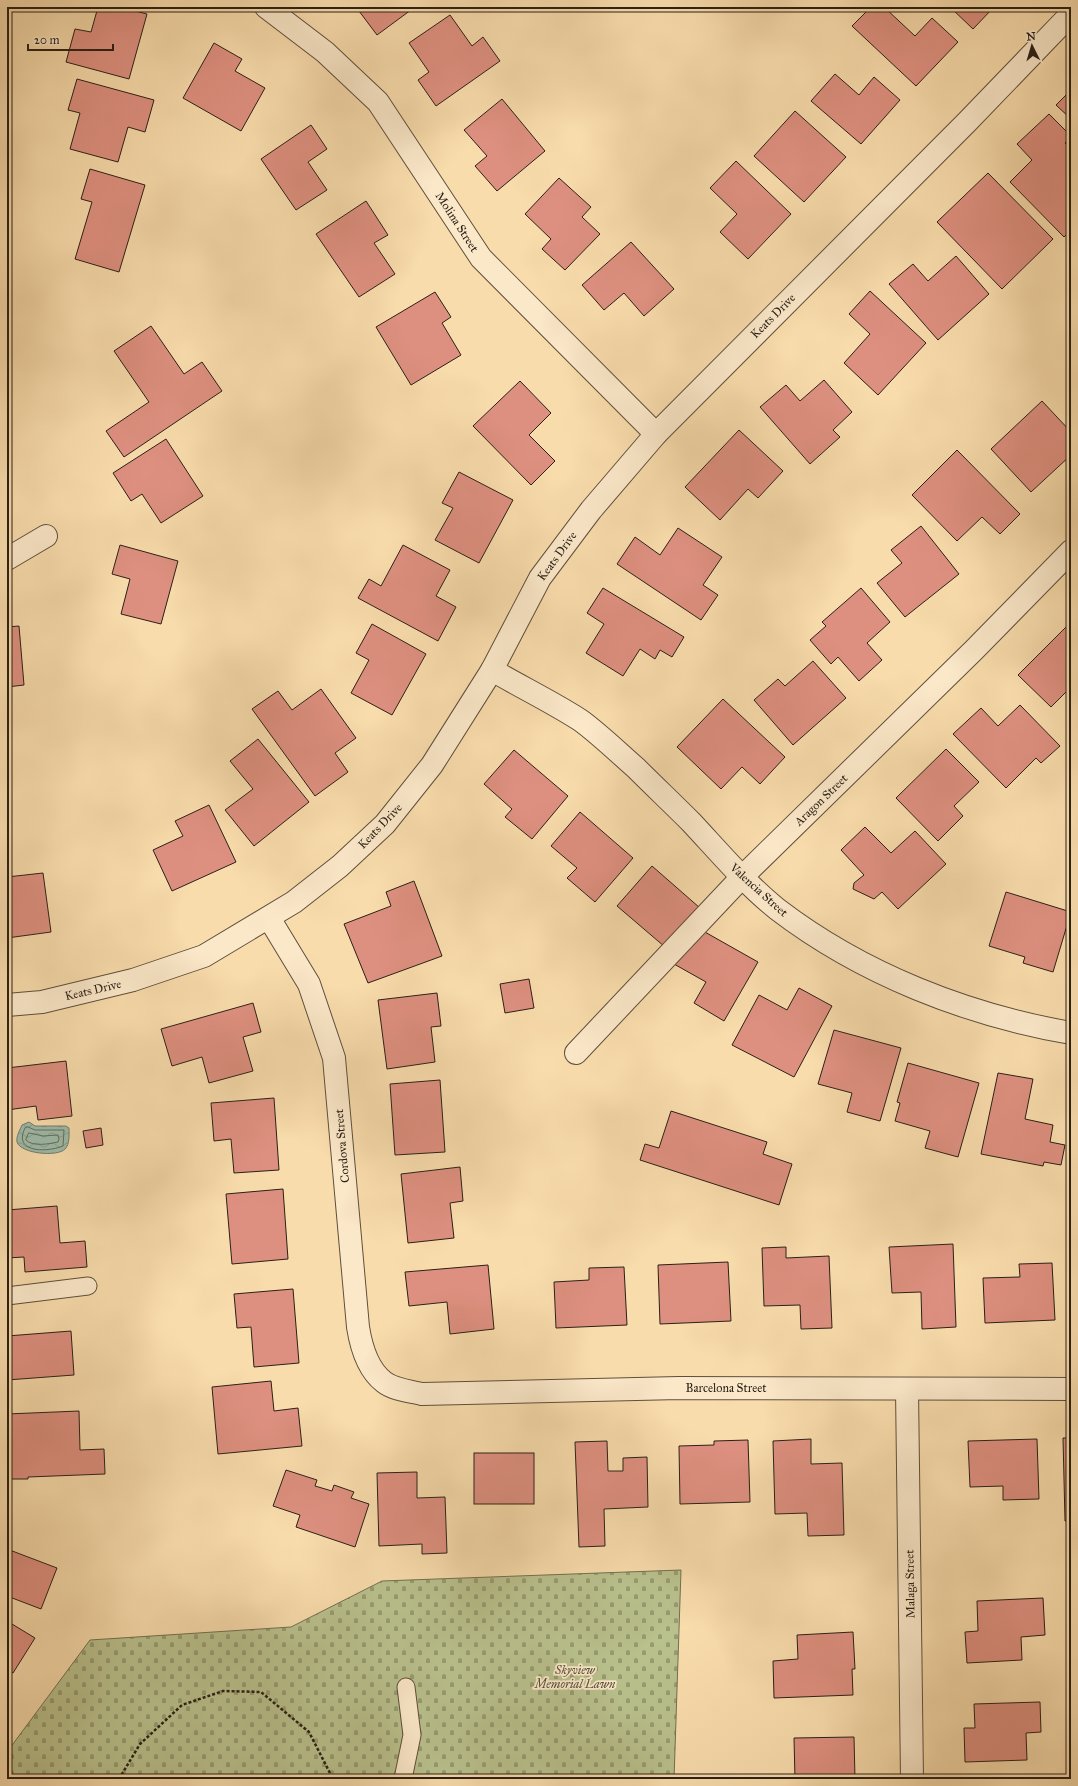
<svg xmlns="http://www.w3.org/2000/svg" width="1078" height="1786" font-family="'IM FELL Great Primer',serif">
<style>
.cemetery{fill:url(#cemetery-stones);stroke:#727052}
.water{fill:url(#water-waves);stroke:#707e6f}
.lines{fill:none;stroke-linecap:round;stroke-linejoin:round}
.shore{stroke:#646e60;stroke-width:1}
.building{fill:#de9080;stroke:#2a2017}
.service-casing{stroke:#5e4f3c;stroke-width:19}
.minor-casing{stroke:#5e4f3c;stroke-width:24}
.tertiary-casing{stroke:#5e4f3c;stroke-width:24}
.path{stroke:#2a2017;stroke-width:2.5;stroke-dasharray:3 2;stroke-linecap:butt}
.service{stroke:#fbe8c9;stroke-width:17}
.minor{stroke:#fbe8c9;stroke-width:22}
.tertiary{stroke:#fbe8c9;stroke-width:22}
.labels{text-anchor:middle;stroke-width:3.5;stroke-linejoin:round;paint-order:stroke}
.street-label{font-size:12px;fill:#2a2017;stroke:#fbe8c9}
.park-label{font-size:12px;font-style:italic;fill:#55503a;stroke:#fbe8c9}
</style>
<defs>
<pattern id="cemetery-stones" width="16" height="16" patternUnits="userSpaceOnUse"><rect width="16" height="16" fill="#b9c18d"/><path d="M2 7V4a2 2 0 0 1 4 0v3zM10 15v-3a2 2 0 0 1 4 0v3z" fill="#979c72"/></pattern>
<pattern id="water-waves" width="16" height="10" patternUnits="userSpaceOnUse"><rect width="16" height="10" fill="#9ebcaa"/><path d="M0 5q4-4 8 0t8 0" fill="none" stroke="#88a192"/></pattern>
</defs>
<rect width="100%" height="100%" fill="#f9dcac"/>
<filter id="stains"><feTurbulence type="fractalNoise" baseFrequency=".005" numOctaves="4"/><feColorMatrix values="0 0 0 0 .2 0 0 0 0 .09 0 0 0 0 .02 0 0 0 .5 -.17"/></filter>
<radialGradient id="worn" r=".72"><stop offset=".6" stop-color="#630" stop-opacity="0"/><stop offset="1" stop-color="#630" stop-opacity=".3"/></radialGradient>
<polygon class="cemetery" points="681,1570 674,1779 7,1779 7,1752 90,1640 291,1627 382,1581"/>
<path class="water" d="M29,1122L35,1126H66L69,1128C69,1134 70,1144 65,1149C58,1157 21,1154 17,1142C16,1136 20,1130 22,1125Z"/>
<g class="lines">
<g class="shore">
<path d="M28,1127L35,1130H64L63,1146C49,1152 12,1154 25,1128Z"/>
<path d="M29,1133L43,1136L58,1135L59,1139L58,1142C49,1144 32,1147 26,1140Z"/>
</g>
</g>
<g class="building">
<polygon points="98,7 120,7 147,14 129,79 66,62 75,29 91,32"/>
<polygon points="364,7 415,7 377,35 359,11"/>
<polygon points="871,7 884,7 915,36 932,18 958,42 916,86 852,26"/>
<polygon points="950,7 994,7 973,29"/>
<polygon points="450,15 472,46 483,37 500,61 436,106 418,80 429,72 409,43"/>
<polygon points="214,43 242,59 235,71 265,88 241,131 183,98"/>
<polygon points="835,74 859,95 874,77 900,100 861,144 811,101"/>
<polygon points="77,79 154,100 145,132 128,127 118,162 70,149 80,113 68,110"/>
<polygon points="1071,90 1071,119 1056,105"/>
<polygon points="502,99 545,151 497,191 475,166 487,156 464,130"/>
<polygon points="795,111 846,157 804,202 754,156"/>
<polygon points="1049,114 1071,136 1065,143 1071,149 1071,230 1064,237 1010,182 1032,160 1017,144"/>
<polygon points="311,125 327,149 308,162 327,190 296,210 261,159"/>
<polygon points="736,161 791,214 748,259 720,232 737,214 710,188"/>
<polygon points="90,169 145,185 119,272 75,259 92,202 81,199"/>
<polygon points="988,173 1053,239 1002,289 937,222"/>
<polygon points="559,178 591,207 582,217 600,234 565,270 542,249 551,239 525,214"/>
<polygon points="366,201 388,235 374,243 395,274 359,297 316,234"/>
<polygon points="631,242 674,289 644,316 624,293 604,310 582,285"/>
<polygon points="956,256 989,294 938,340 889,284 913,264 928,281"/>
<polygon points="870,291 926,343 878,395 844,363 870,334 849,314"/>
<polygon points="435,292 451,317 442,323 461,355 411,385 376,327"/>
<polygon points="151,326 184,374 202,362 222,391 124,457 106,431 149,402 114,351"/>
<polygon points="824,380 852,412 833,430 840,437 810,464 760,407 786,385 800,401"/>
<polygon points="520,381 551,413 529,435 555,461 531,485 473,426"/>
<polygon points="1042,401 1071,432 1071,455 1031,492 991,449"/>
<polygon points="739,430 783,471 758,498 748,489 720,520 685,487"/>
<polygon points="166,439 203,496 161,523 142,494 131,501 113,473"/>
<polygon points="957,450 1020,514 1000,534 982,517 957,541 912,495"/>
<polygon points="459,472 513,500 479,563 435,540 453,508 442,503"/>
<polygon points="921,526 959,574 905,617 877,583 902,563 891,550"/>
<polygon points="678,528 722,557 703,585 718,595 701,620 617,564 635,537 660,555"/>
<polygon points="120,545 178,561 161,624 121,614 130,579 112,574"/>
<polygon points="403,545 450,570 436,596 456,607 438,641 358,598 369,579 381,586"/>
<polygon points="603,588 684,637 672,657 660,650 655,659 640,649 623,676 586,653 604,624 587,613"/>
<polygon points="861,588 890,622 867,643 882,660 859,681 838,657 831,664 810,640 826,626 822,622"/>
<polygon points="372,624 426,654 392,715 351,693 369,660 356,653"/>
<polygon points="1068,625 1071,628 1071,687 1051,707 1018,675"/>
<polygon points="19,626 24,685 7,687 7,627"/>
<polygon points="813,661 846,698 793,745 754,700 778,679 785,686"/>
<polygon points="321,689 356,738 335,753 348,772 315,796 252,709 278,691 292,710"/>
<polygon points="723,699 785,757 760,784 742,767 721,789 677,747"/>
<polygon points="1020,705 1060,746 1041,763 1036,758 1006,788 953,734 981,708 998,726"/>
<polygon points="258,739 309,802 254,846 225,810 253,789 230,761"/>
<polygon points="946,749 979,782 954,806 963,816 938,841 896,798"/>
<polygon points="514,750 568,796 532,839 505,817 512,809 484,784"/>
<polygon points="209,805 236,862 172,891 153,850 183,836 175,821"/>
<polygon points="580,812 633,858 595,902 567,878 577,868 551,846"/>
<polygon points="865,827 891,853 915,831 946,864 898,909 882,892 874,899 853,889 854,883 864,875 841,850"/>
<polygon points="652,866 700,908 665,947 617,906"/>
<polygon points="43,873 51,932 7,938 7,894 9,894 7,877"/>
<polygon points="414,881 442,956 368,983 344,924 391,906 386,892"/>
<polygon points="1006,892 1071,912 1053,972 1023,963 1025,957 989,946"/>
<polygon points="696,927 758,962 724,1021 694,1003 706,982 674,964"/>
<polygon points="529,979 534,1008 505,1013 500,984"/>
<polygon points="799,988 832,1006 794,1077 732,1045 759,995 787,1010"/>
<polygon points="437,993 441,1026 431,1027 435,1062 387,1069 378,1000"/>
<polygon points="253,1003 261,1032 243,1037 253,1071 209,1083 202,1057 172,1066 161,1029"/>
<polygon points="834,1030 901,1048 880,1121 847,1112 852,1093 818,1084"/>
<polygon points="66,1061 72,1116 38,1120 36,1106 7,1110 7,1068"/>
<polygon points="908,1063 979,1083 958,1157 925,1148 930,1131 895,1121 900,1103 897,1102"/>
<polygon points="998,1073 1033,1079 1025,1119 1053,1125 1050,1142 1065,1145 1061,1165 1044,1162 1043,1166 981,1154"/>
<polygon points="440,1080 445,1152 395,1155 390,1084"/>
<polygon points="274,1098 279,1170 234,1173 231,1139 214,1141 211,1103"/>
<polygon points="671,1111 767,1142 763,1154 792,1164 779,1205 640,1160 645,1144 659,1148"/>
<polygon points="101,1128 103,1145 86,1148 83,1131"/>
<polygon points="460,1167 463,1201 450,1203 454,1238 408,1243 401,1174"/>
<polygon points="283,1189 288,1259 232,1264 226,1194"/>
<polygon points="57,1206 60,1243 85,1241 87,1267 25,1272 24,1257 7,1258 7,1210"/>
<polygon points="953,1244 956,1327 922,1329 921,1292 892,1293 889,1247"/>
<polygon points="786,1247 786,1258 829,1256 832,1328 801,1329 800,1305 764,1306 762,1248"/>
<polygon points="728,1262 731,1321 660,1324 658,1265"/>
<polygon points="1052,1263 1055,1320 985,1323 983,1278 1020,1277 1019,1264"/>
<polygon points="488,1265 494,1329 450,1334 447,1302 409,1306 405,1272"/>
<polygon points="624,1267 627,1325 556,1328 554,1282 589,1280 589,1268"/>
<polygon points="293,1289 299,1363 254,1367 251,1327 237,1328 234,1294"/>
<polygon points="71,1331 74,1375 7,1380 7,1336"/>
<polygon points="271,1381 274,1411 298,1408 302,1446 218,1454 212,1387"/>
<polygon points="79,1411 80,1450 104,1449 105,1474 28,1477 28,1479 7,1479 7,1414"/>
<polygon points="1063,1438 1071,1438 1071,1521 1065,1521"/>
<polygon points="811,1439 811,1464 842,1463 844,1535 808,1536 807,1513 775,1514 773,1441"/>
<polygon points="1037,1439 1039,1499 1003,1500 1003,1486 970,1487 968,1441"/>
<polygon points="748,1440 750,1502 680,1504 679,1446 714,1445 714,1441"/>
<polygon points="607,1441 608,1471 623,1471 623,1458 647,1457 648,1507 604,1509 605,1546 579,1547 575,1442"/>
<rect x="474" y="1453" width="60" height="51"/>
<polygon points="286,1470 317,1480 315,1486 332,1491 334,1485 354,1492 351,1498 369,1504 355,1547 296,1527 300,1515 273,1506"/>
<polygon points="417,1472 417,1498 445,1497 447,1553 422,1554 422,1544 379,1546 377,1473"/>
<polygon points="7,1549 57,1568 41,1609 7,1596"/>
<polygon points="1043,1598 1045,1635 1021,1637 1022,1660 967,1663 965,1632 978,1631 977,1601"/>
<polygon points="7,1621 35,1638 13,1673 7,1670"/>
<polygon points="853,1632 855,1669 852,1669 853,1695 774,1698 773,1661 798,1659 797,1635"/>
<polygon points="1040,1702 1041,1732 1026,1733 1027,1760 965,1762 964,1728 975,1728 974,1704"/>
<polygon points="854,1737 855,1779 795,1779 794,1738"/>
</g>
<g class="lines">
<g class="service-casing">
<g id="service">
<polyline points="7,1296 88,1286"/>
<polyline points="403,1779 412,1735 406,1687"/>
</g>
</g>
<g class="minor-casing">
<g id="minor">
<polyline points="266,7 325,52 378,102 481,258 656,434"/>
<polyline points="7,559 46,536"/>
<path d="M492,670C521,687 552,702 580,720C597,732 620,754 636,768C654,786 673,804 691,822C719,852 745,883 777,909C862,974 967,1015 1071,1033"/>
<path d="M269,918L309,984L334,1058L358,1327C361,1346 367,1369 384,1382C394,1390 410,1391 422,1394L679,1388L1071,1389"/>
<polyline points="576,1053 742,877 974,650 1071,551"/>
<polyline points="907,1389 912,1779"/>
</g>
</g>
<g class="tertiary-casing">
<polyline id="tertiary" points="7,1005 42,1002 133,980 204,956 294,902 340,866 385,824 432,765 492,670 540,578 591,510 656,434 967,122 1071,14"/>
</g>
<polyline class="path" points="119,1779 140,1744 182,1705 223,1691 261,1692 309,1732 333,1779"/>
<use href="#service" class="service"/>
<use href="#minor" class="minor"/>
<use href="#tertiary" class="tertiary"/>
</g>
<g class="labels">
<g class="street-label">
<text transform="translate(457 222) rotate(57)" y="4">Molina Street</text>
<text transform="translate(773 316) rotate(-45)" y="4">Keats Drive</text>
<text transform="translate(557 556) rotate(-54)" y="4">Keats Drive</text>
<text transform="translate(821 800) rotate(-44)" y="4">Aragon Street</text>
<text transform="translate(380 826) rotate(-46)" y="4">Keats Drive</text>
<text transform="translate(759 890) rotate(42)" y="4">Valencia Street</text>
<text transform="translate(93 990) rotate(-13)" y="4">Keats Drive</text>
<text transform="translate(342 1146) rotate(-95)" y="4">Cordova Street</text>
<text x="726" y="1392">Barcelona Street</text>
<text transform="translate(910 1584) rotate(-91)" y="4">Malaga Street</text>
</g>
<g class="park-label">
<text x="575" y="1674">Skyview<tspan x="575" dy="14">Memorial Lawn</tspan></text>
</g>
</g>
<rect width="1078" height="1786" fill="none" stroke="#f9dcac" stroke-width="24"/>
<rect x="8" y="8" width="1062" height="1770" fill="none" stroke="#2a2017" stroke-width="2"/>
<rect x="12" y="12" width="1054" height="1762" fill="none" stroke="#2a2017"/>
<g transform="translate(1032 46) rotate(355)" stroke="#fbe8c9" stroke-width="3" paint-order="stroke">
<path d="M0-3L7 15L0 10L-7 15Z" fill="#2a2017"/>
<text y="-6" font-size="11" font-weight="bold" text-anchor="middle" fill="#2a2017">N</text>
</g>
<path d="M28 44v6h85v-6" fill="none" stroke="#2a2017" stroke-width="2"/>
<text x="34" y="44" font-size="12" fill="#2a2017" stroke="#fbe8c9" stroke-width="3" paint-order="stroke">20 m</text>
<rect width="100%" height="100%" filter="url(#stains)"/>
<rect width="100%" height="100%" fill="url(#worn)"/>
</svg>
